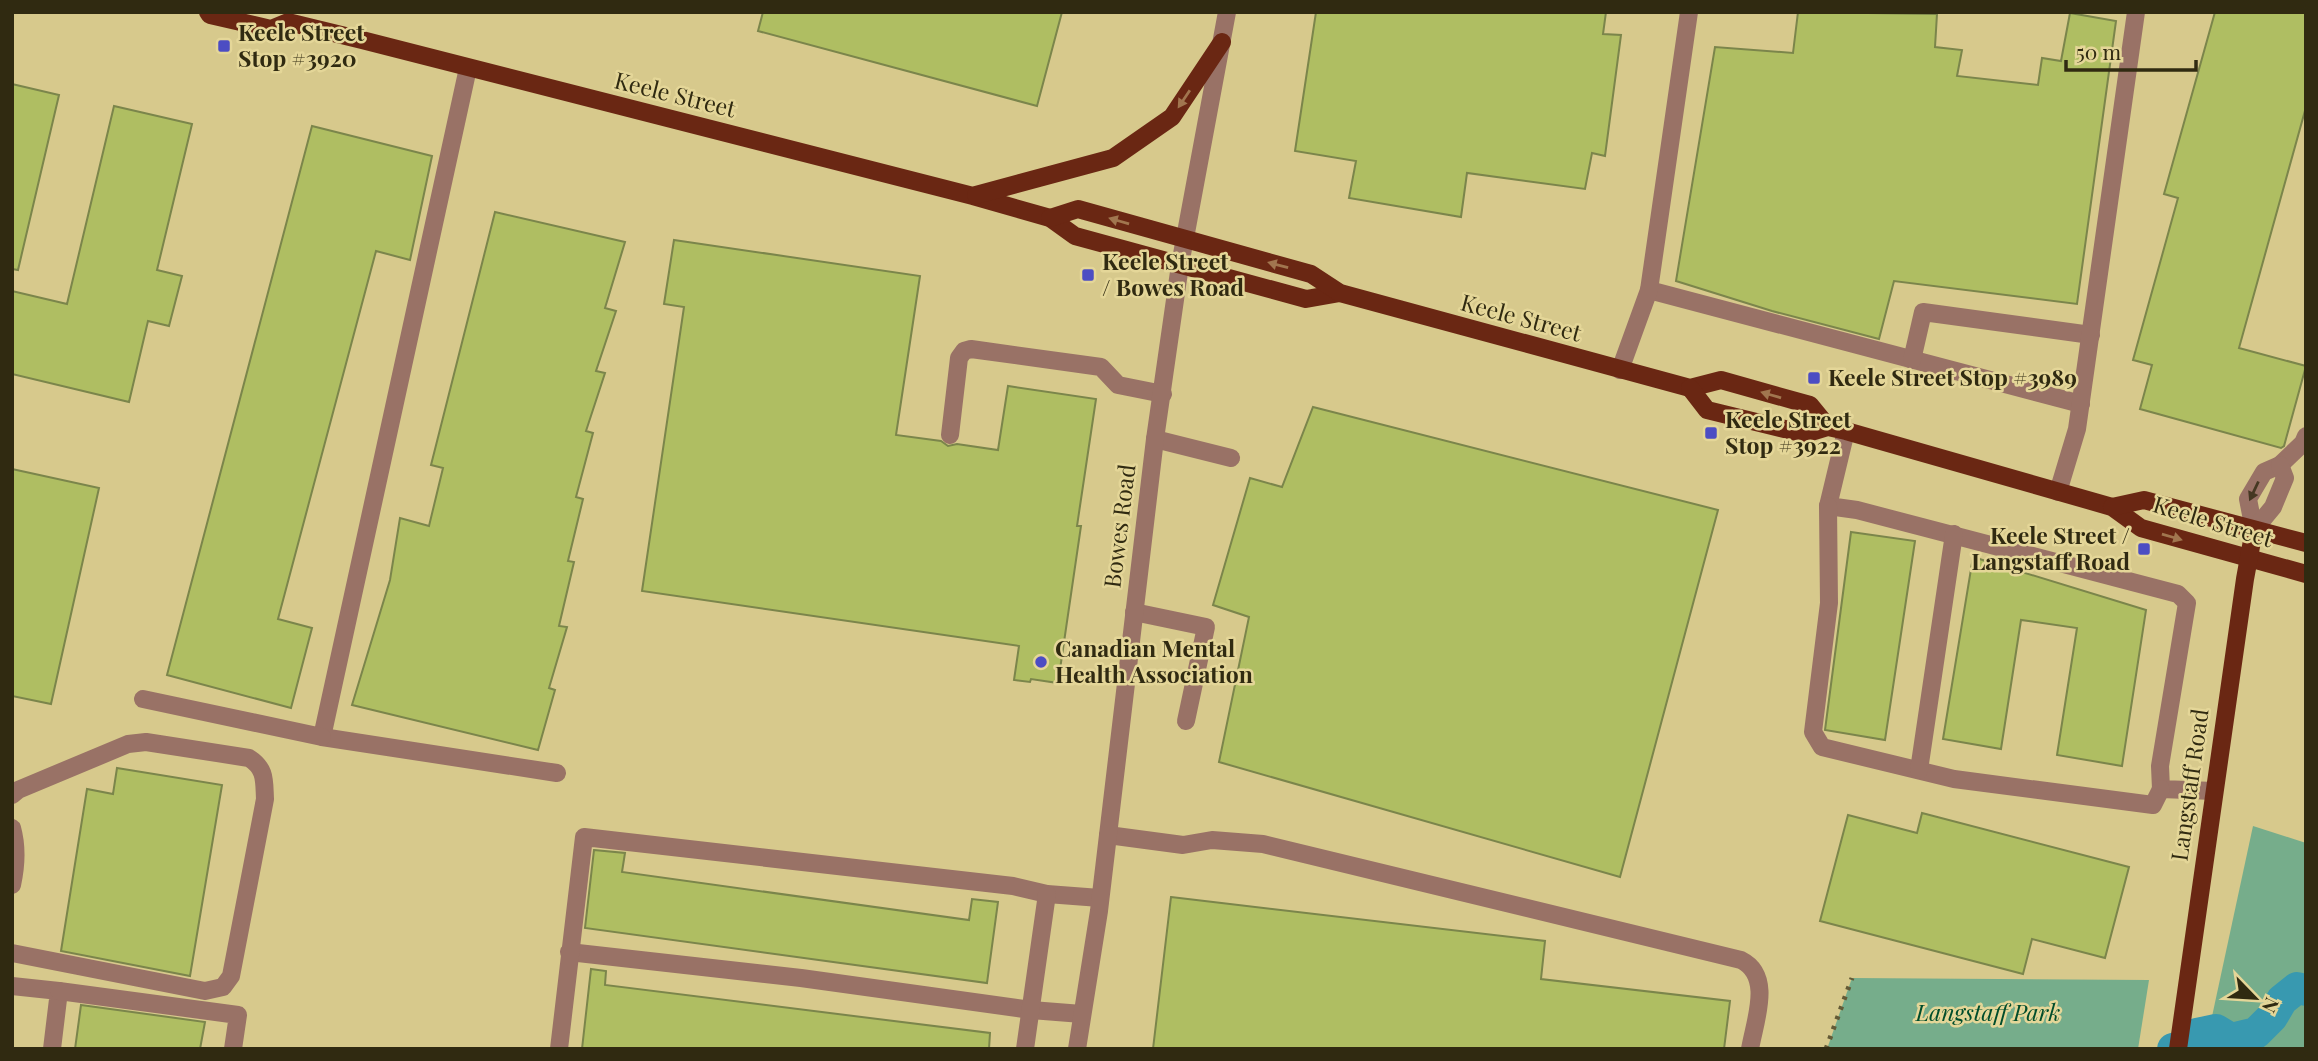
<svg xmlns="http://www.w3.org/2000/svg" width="2318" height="1061" font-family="'Playfair Display',serif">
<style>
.green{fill:#76ad8b}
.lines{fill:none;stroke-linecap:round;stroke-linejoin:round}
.river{stroke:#3899b0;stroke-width:32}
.building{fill:#afbe62;stroke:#7b854b;stroke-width:2}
.minor{stroke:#997266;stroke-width:18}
.major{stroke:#6a2713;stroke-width:18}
.rail{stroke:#635a36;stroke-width:5;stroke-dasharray:3.5 7;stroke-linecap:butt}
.oneway{fill:#a1764f}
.oneway2{fill:#453822}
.poi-dot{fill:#4c4dc3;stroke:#e4d698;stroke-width:2.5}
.labels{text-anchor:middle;stroke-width:5;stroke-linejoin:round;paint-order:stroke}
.poi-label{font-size:23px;font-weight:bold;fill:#302a11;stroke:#e4d698;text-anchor:start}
.street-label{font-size:23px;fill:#302a11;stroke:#e4d698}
.park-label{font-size:23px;font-style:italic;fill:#004d2c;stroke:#e4d698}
</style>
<rect width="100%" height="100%" fill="#d7c98c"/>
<g class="green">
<polygon points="2253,826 2306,843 2306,1049 2205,1049"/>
<polygon points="1852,978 2149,980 2138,1049 1827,1049"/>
</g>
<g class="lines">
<polyline class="river" points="2173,1049 2187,1046 2197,1034 2216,1030 2231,1039 2256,1033 2272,1017 2282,1000 2297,988 2306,990"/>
</g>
<g class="building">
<polygon points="763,12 1062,12 1037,106 758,31"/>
<polygon points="1316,12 1606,12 1603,34 1621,35 1605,156 1592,153 1585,189 1467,173 1461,217 1349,198 1356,161 1295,151"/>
<polygon points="1798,12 1937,14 1935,47 1962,50 1957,76 2038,85 2042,58 2061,61 2070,13 2116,21 2077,304 1894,281 1879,339 1772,311 1676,281 1715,47 1793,53"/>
<polygon points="2215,12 2306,12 2306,107 2239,348 2306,366 2284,446 2281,448 2140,409 2152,365 2133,360 2178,198 2164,194"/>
<polygon points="12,84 59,95 18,270 12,269"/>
<polygon points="114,106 192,124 157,270 182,276 169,326 148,321 129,402 12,374 12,291 67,304"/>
<polygon points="312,126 432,156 410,260 376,251 278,619 312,628 291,708 167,675"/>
<polygon points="495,212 625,242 605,308 616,311 596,371 605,373 586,431 593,433 576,497 583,499 568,561 574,562 559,626 567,627 549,688 555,690 538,750 352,705 390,580 400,518 429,526 443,468 431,465"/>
<polygon points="674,240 920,276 896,435 941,441 948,446 957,444 998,450 1008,386 1096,399 1077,526 1081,526 1058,683 1031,679 1030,682 1014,680 1019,646 642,591 684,307 664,304"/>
<polygon points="1313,407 1718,510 1620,877 1219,762 1249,617 1213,605 1250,478 1282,487"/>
<polygon points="12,469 99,488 51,704 12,696"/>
<polygon points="1851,532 1915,541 1885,740 1825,730"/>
<polygon points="1973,557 2146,610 2122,766 2057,755 2077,628 2021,620 2001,749 1943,739"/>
<polygon points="117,768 222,785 190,976 61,951 87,789 113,794"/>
<polygon points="1922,813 2129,867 2105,958 2032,939 2023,974 1820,921 1848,815 1917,833"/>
<polygon points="594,850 625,853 622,872 969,920 972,899 998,902 987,983 585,928"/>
<polygon points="1171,897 1545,941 1541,979 1730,1001 1724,1049 1153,1049"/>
<polygon points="591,969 606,971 605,985 990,1033 989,1049 582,1049"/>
<polygon points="81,1005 205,1022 200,1049 75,1049"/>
</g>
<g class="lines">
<g class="minor">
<polyline points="468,68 322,737 557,773"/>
<polyline points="1649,290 2081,404"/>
<polyline points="1912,360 1923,312 2091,335"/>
<polyline points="1620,370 1649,290 1689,12"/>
<polyline points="1846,431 1828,506 1857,510 2178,594 2187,603 2160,766 2161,789 2214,791"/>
<polyline points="950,435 959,358 964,351 971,349 1101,367 1118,385 1163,394"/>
<polyline points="1155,439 1231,458"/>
<polyline points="2058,492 2077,429 2136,12"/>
<polyline points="1828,506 1829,603 1813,732 1822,747 1954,779 2153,805 2161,789"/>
<polyline points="2254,530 2248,499 2264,472 2280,465 2303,443 2306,436"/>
<polyline points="2254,530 2273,507 2285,478 2280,465"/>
<polyline points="1134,612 1206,627 1186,721"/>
<polyline points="143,699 322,737"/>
<polyline points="1919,770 1954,534"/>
<path d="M12,795L18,790L128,744L146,742L249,758C266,769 264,780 265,799L231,976L223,987L205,991L12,953"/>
<path d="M12,828C17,846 16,867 12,885"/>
<path d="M1108,835L1183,845L1212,840L1263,844L1741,960C1773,976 1755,1020 1750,1049"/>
<polyline points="569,952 801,978 1031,1010 1082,1014"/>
<polyline points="12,986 59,991 52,1049"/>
<polyline points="59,991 238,1015 233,1049"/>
<polyline points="559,1049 584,837 1013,886 1047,894 1100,898"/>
<polyline points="1025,1049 1047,894"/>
<polyline points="1077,1049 1099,911 1155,439 1180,265 1227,12"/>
</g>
<g class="major">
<polyline points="208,12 210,15 271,29 288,22 362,40 973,196 1050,218 1075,236 1306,299 1340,293"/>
<polyline points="976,195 1113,158 1172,117 1222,42"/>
<polyline points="1050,218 1078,209 1311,274 1340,293 1690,388 1721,380 1810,405 1828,427"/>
<polyline points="1690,388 1707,410 1805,434 1828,427 1846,431 2112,507 2141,528 2306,574"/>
<polyline points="2112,507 2144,500 2306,543"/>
<polyline points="2178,1049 2245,579 2254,530"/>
</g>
<polyline class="rail" points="1826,1049 1852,978"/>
</g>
<defs><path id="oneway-solid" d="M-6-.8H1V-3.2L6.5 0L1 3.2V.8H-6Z" transform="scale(1.75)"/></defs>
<g class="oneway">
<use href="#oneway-solid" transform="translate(1184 99) rotate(124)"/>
<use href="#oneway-solid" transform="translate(1119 221) rotate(-164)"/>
<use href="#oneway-solid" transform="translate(1278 265) rotate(-165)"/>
<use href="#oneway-solid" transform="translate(1771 395) rotate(-164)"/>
<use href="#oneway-solid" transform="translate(2172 537) rotate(16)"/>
</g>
<use class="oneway2" href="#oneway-solid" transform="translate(2254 491) rotate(115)"/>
<g class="poi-dot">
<rect x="217" y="39" width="14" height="14" rx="3.5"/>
<rect x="1081" y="268" width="14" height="14" rx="3.5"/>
<rect x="1807" y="371" width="14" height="14" rx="3.5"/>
<rect x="1704" y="426" width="14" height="14" rx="3.5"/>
<rect x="2137" y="542" width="14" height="14" rx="3.5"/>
<circle cx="1041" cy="662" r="7"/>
</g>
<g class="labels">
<g class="poi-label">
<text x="238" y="41">Keele Street<tspan x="238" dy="26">Stop #3920</tspan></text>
<text x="1102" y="270">Keele Street<tspan x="1102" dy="26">/ Bowes Road</tspan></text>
<text x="1828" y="386">Keele Street Stop #3989</text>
<text x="1725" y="428">Keele Street<tspan x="1725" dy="26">Stop #3922</tspan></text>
<text x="2130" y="544" text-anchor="end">Keele Street /<tspan x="2130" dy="26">Langstaff Road</tspan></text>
<text x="1055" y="657">Canadian Mental<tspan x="1055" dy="26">Health Association</tspan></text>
</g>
<g class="street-label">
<text transform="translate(675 95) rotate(14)" y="8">Keele Street</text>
<text transform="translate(1521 318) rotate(15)" y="8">Keele Street</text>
<text transform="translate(2213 522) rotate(17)" y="8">Keele Street</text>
<text transform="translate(1120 526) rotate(-83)" y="8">Bowes Road</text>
<text transform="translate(2190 785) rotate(-82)" y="8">Langstaff Road</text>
</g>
<g class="park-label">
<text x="1988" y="1021">Langstaff Park</text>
</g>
</g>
<rect width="2318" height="1061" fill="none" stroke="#302a11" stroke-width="28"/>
<g transform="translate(2255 998) rotate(115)" stroke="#e4d698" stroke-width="5" paint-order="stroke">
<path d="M0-5L12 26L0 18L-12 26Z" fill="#302a11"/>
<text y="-10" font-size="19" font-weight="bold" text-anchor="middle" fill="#302a11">N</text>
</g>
<path d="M2066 60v10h130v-10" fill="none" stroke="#302a11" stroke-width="3.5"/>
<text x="2076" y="60" font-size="21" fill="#302a11" stroke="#e4d698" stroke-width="5" paint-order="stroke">50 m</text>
</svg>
